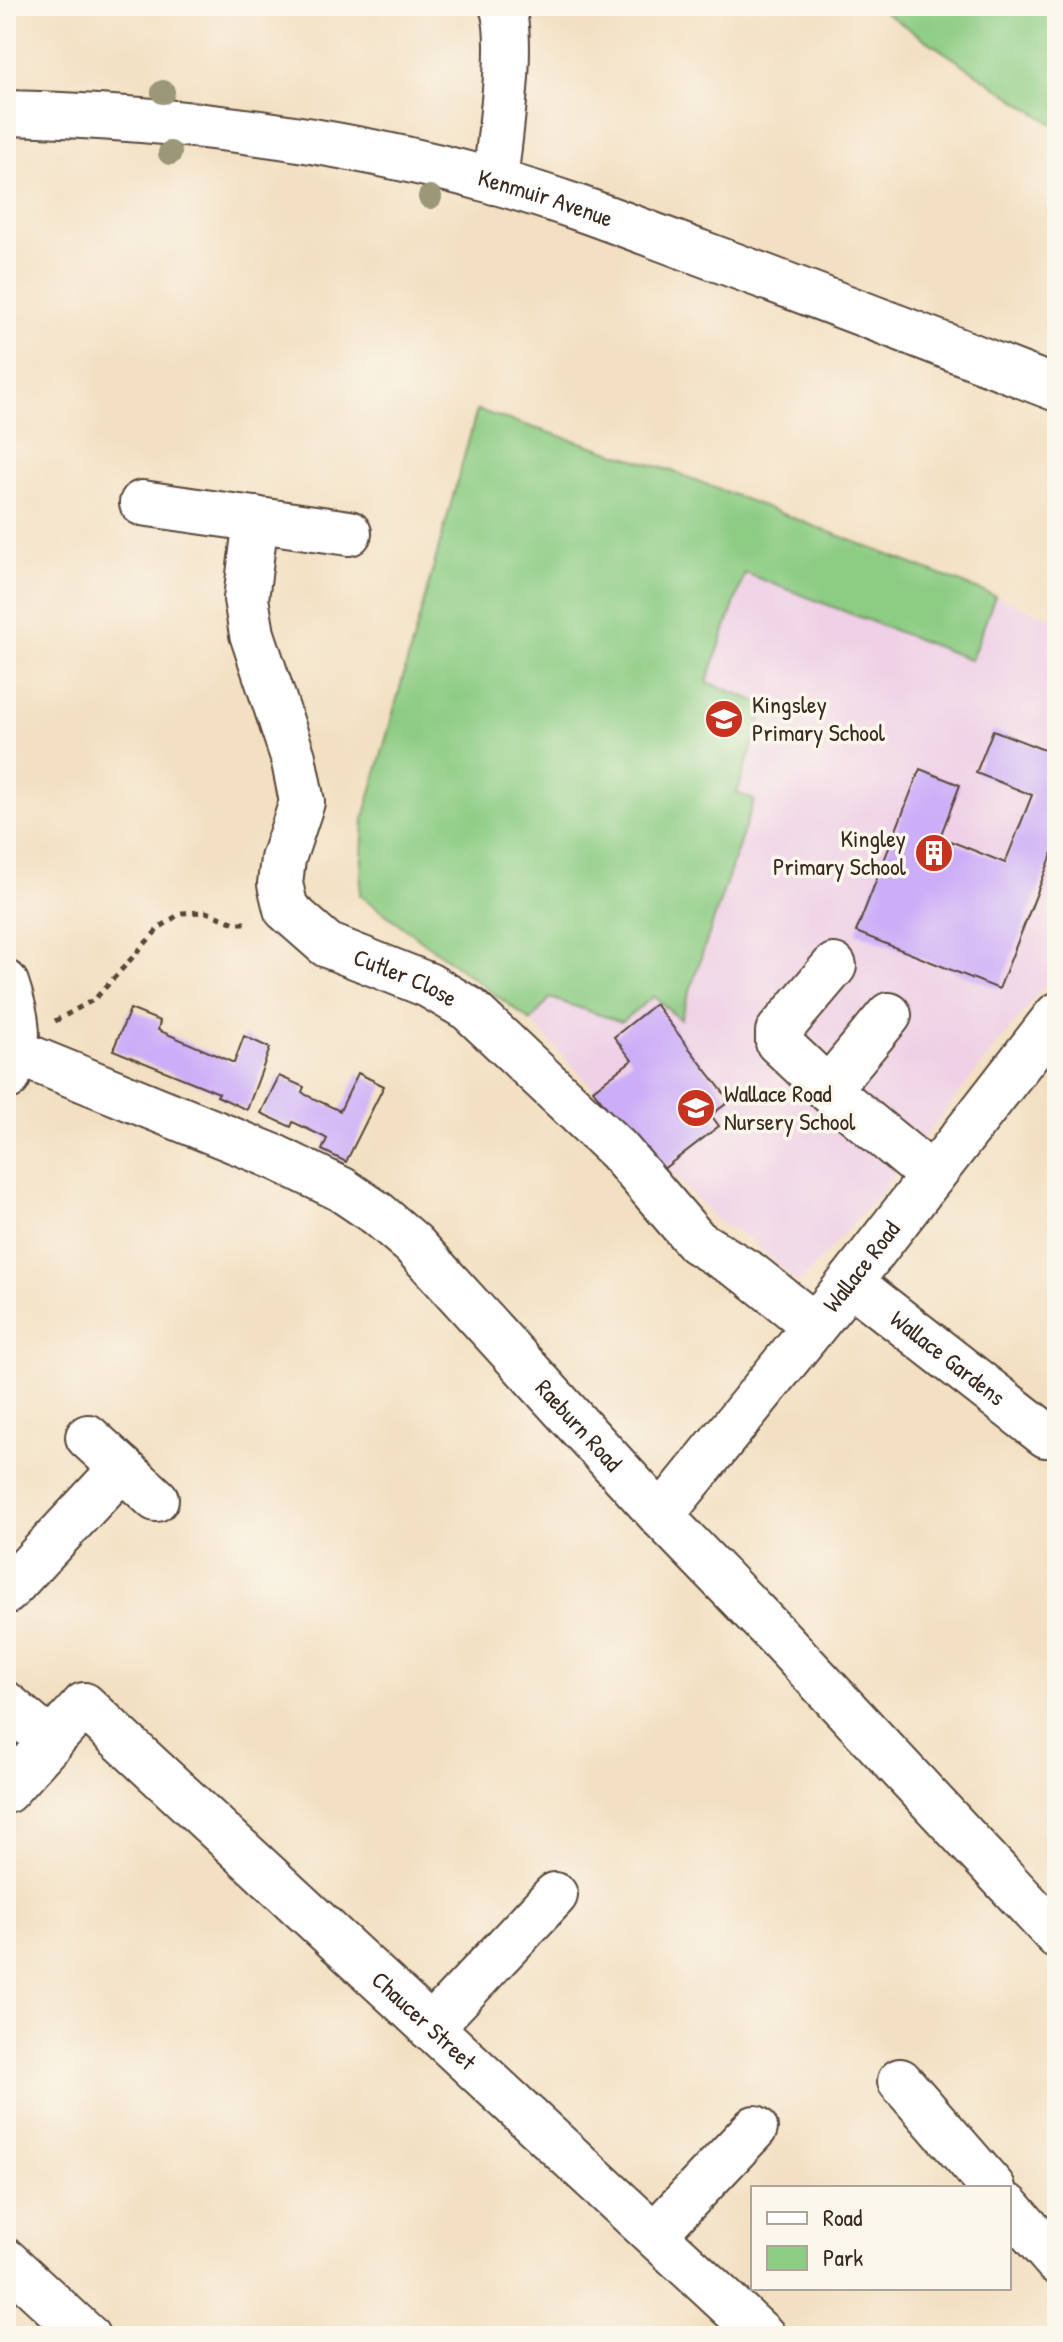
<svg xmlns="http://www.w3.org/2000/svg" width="1063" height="2342" font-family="'Patrick Hand',sans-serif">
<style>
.built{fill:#efd0e6}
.green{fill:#8ccc83;stroke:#647b50;stroke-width:2}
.building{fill:#ccaef8}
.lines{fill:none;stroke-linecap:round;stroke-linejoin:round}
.minor-casing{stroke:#574537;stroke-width:48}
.path{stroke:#574537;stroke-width:5;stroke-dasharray:6 6;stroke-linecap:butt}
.minor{stroke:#fff;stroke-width:44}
.tree{fill:#9b9778}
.labels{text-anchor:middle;stroke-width:7;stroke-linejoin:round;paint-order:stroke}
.street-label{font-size:24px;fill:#3b2a1e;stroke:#fbf7ec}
.poi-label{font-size:24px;fill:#3b2a1e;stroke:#fbf7ec;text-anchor:start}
</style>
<rect width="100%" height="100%" fill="#fbf7ec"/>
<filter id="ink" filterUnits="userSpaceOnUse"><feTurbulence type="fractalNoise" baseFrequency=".0125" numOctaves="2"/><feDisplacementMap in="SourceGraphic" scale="16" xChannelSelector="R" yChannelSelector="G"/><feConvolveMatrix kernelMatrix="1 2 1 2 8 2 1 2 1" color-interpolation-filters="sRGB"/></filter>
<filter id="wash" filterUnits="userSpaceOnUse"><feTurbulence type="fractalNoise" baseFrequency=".006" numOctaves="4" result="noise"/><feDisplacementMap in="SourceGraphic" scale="32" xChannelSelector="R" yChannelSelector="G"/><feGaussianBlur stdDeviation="1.8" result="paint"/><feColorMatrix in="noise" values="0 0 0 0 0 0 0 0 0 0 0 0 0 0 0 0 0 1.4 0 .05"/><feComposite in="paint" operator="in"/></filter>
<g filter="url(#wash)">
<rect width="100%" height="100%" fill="#f3e0c2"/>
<polygon class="built" points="477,410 669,470 1057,620 1057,970 879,1194 799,1284 746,1236 718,1222 531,1021 360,895 364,818"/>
<g class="green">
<polygon points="875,6 1057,6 1057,127"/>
<polygon points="477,410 669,470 995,596 971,660 745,573 707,682 766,705 737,793 754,800 680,1020 654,996 621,1022 550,998 531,1021 360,895 364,818"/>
</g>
<g id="blocks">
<g class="building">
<polygon points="993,730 1057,755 1057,842 999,989 856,932 920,769 960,785 940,837 1005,863 1032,795 976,773"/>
<polygon points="655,1004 730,1101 711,1115 719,1126 658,1173 593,1090 632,1060 614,1037"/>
<polygon points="130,1009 160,1021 158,1030 234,1063 244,1036 270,1048 247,1110 217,1096 219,1093 113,1050"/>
<polygon points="358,1073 384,1086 346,1162 322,1150 327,1139 322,1136 293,1122 291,1127 261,1113 279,1076 304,1087 302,1092 306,1095 340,1111"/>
</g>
</g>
</g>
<g filter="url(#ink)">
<use href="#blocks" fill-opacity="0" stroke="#574537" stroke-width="2"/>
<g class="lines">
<g class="minor-casing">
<g id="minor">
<path id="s1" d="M6,113C171,117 337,137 496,182C566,201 633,228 701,253C820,297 939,343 1057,389"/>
<path d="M495,182C499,140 515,42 502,6"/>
<polyline points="142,503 349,533"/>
<path id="s2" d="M256,519L246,599L252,634L293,757L302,802L283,859L280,884L286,909L327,945L428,985L469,1009L618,1150L697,1242L750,1274L814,1325"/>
<polyline points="834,966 778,1032 778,1042 833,1094 932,1176"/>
<path d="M6,983C18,1018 22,1042 8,1077"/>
<path id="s3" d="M6,1048L277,1158L341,1189L378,1214L413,1244L661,1516L782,1641L1057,1936"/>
<polyline points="828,1089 889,1015"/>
<path id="s4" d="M850,1282L1046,1435"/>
<polyline points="88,1437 156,1499"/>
<path id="s5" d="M661,1516L850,1282L1057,1015"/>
<polyline points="6,1592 122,1468"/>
<polyline points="6,1704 51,1742"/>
<path id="s6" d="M6,1791L84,1705L763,2336"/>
<polyline points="430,2028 555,1895"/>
<polyline points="900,2081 993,2188"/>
<polyline points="1009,2207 1057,2262"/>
<polyline points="655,2234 755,2128"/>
<polyline points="6,2261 87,2336"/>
</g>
</g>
<polyline class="path" points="55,1021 95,999 159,928 181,913 206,912 235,923 249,923"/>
<use href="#minor" class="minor"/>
</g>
<g class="tree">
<circle cx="163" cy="92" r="12"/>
<circle cx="170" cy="153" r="12"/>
<circle cx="430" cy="197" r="12"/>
</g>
</g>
<defs>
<g id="school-disc" transform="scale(2)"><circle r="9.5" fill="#c8321e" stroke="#fbf7ec"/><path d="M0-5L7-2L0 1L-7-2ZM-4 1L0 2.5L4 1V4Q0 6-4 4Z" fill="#fff"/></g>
<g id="building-disc" transform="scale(2)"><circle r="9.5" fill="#c8321e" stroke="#fbf7ec"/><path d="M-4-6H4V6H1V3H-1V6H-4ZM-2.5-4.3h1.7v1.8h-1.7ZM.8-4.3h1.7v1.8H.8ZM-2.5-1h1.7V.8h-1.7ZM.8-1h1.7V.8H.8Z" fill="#fff"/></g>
</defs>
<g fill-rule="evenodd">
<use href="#school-disc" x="724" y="719"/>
<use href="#building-disc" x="934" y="853"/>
<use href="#school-disc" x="696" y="1108"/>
</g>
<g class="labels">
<g class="street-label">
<text dy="8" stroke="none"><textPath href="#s1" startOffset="548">Kenmuir Avenue</textPath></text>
<text dy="8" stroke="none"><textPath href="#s2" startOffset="542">Cutler Close</textPath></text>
<text dy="8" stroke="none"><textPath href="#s5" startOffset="320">Wallace Road</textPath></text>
<text dy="8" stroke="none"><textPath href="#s4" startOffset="124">Wallace Gardens</textPath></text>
<text dy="8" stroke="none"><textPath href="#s3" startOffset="700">Raeburn Road</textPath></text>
<text dy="8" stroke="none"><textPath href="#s6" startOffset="580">Chaucer Street</textPath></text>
</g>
<g class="poi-label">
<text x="752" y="713">Kingsley<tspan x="752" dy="28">Primary School</tspan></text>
<text x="906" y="847" text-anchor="end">Kingley<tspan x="906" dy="28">Primary School</tspan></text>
<text x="724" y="1102">Wallace Road<tspan x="724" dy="28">Nursery School</tspan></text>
</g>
</g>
<rect width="1063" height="2342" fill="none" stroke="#fbf7ec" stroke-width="32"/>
<rect x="751" y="2186" width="260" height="104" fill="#fbf7ec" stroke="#aea59a" stroke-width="2"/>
<rect x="767" y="2212" width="40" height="12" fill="#ffffff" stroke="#aea59a" stroke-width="2"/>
<text x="823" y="2226" font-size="24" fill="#3b2a1e">Road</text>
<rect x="767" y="2246" width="40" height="24" fill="#8ccc83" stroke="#aea59a" stroke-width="2"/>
<text x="823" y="2266" font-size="24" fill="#3b2a1e">Park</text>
</svg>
